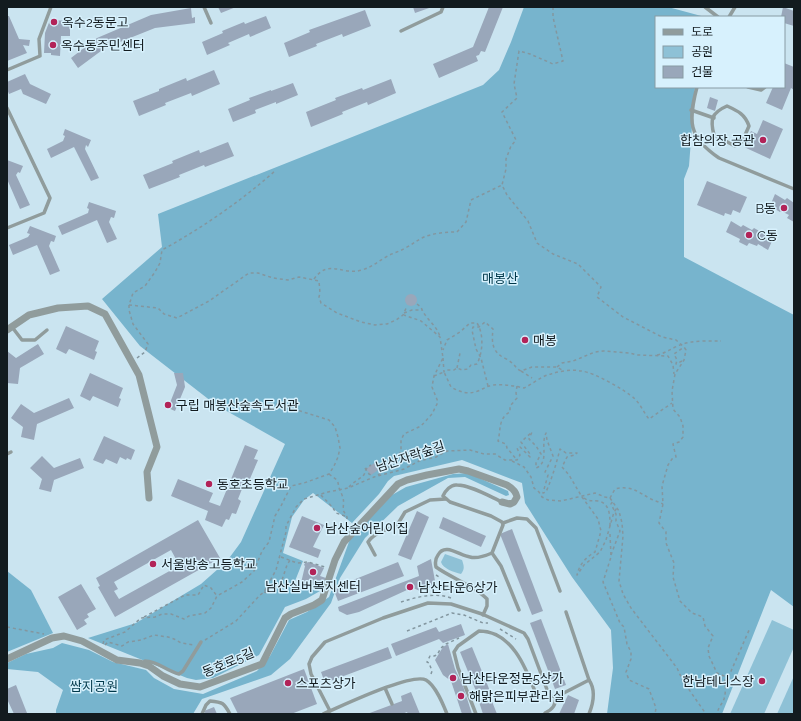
<svg xmlns="http://www.w3.org/2000/svg" width="801" height="721" font-family="Raleway,'Noto Sans KR',sans-serif">
<style>
.green{fill:#8ec1d6}
.forest{fill:#77b4cd}
.building{fill:#99a7ba;fill-rule:evenodd}
.lines{fill:none;stroke-linecap:round;stroke-linejoin:round}
.path{stroke:#83969f;stroke-width:1.5;stroke-dasharray:3 3;stroke-linecap:butt}
.service{stroke:#909c9c;stroke-width:3.5}
.minor{stroke:#909c9c;stroke-width:7}
.poi-dot{fill:#b22358;stroke:#d7f1fd;stroke-width:1.5}
.labels{text-anchor:middle;stroke-width:3;stroke-linejoin:round;paint-order:stroke}
.poi-label{font-size:13px;fill:#121b1f;stroke:#d7f1fd;text-anchor:start}
.park-label{font-size:13px;fill:#00384a;stroke:#d7f1fd}
.street-label{font-size:13px;fill:#121b1f;stroke:#d7f1fd}
</style>
<rect width="100%" height="100%" fill="#cae4f0"/>
<g class="green">
<path d="M445,554L462,560C464,566 465,569 461,574C454,572 443,569 441,562Z"/>
<polygon points="772,620 794,630 794,647 764,714 730,714"/>
<polygon points="794,676 794,714 777,714"/>
</g>
<g class="forest">
<polygon points="524,7 668,7 705,17 656,17 656,87 695,87 689,166 684,179 684,257 794,315 794,607 771,590 722,714 607,714 613,668 611,630 572,577 525,503 522,483 462,460 394,476 388,481 379,494 352,523 313,493 304,500 292,517 283,553 303,561 293,586 320,591 306,599 285,607 259,655 213,678 196,680 187,678 88,638 136,623 201,584 227,561 241,542 285,444 216,405 140,346 102,299 162,247 158,214 483,85 499,70 511,42"/>
<polygon points="468,473 508,491 509,495 506,496 465,477 448,478 398,506 365,538 340,578 331,603 290,659 271,675 202,699 193,714 56,714 56,710 63,690 38,672 7,669 7,663 26,654 53,648 62,643 89,650 113,662 146,670 154,678 174,689 203,694 257,671 270,656 289,620 307,612 329,597 350,539 392,495 406,487 453,474"/>
<polygon points="7,571 31,590 53,633 7,652"/>
</g>
<g class="building">
<polygon points="218,7 236,7 221,13"/>
<polygon points="413,7 432,7 415,13"/>
<polygon points="489,7 503,7 485,52 481,51 479,55 476,56 478,61 439,78 433,64 473,47"/>
<polygon points="783,7 794,11 794,26 784,23 784,17 781,17"/>
<polygon points="191,8 192,18 195,17 195,23 155,28 105,48 78,68 71,58 97,38 151,15"/>
<polygon points="365,10 371,26 343,37 342,34 316,44 317,46 289,57 284,43 310,32 309,30"/>
<polygon points="7,16 9,16 19,39 30,40 29,46 23,45 27,53 7,61"/>
<polygon points="266,16 271,28 250,37 249,34 228,43 230,45 207,55 202,42 223,33 222,31 244,22 245,24"/>
<polygon points="50,20 70,21 70,36 61,36 60,56 51,55 51,53 44,53 45,33"/>
<polygon points="784,63 794,67 794,90 791,88 782,110 766,103 773,87 784,87"/>
<polygon points="214,70 220,84 192,96 191,93 165,103 166,105 139,116 133,101 159,91 159,89 186,78 187,81"/>
<polygon points="25,74 30,84 51,94 46,104 23,94 21,89 9,94 7,89 7,82"/>
<polygon points="391,79 396,93 368,105 367,102 342,112 343,114 311,127 306,112 336,100 335,98 362,88 363,90"/>
<polygon points="293,83 298,95 276,104 276,102 255,110 256,113 233,122 228,109 250,100 249,98 271,90 271,91"/>
<polygon points="710,97 718,100 715,111 707,108"/>
<polygon points="763,120 783,129 770,159 744,147 751,131 757,134"/>
<polygon points="65,129 91,140 88,147 86,145 85,149 99,178 91,181 74,147 51,158 47,149 63,141 65,136 63,135"/>
<polygon points="228,142 234,156 205,167 204,165 179,175 180,177 149,189 143,175 173,163 172,161 199,150 200,153"/>
<polygon points="7,160 23,166 20,173 18,172 16,175 30,205 20,209 7,179"/>
<polygon points="707,181 747,197 740,213 733,210 731,215 725,213 724,216 697,205"/>
<polygon points="775,194 785,200 787,198 794,203 794,222 787,218 789,215 781,211 780,212 770,206"/>
<polygon points="89,202 116,211 114,218 111,217 109,222 117,239 107,243 97,220 62,235 58,226 88,213 89,209 87,208"/>
<polygon points="731,221 741,227 743,225 752,230 754,228 773,239 768,250 758,244 757,246 749,243 747,246 739,242 740,239 726,232"/>
<polygon points="30,226 56,236 54,242 51,241 49,246 60,271 50,275 37,245 13,255 9,245 28,237 30,234 27,233"/>
<circle cx="411" cy="300" r="6"/>
<polygon points="66,326 99,341 95,351 97,352 94,360 69,349 66,354 56,349"/>
<polygon points="38,344 44,354 20,368 18,384 7,383 7,351 16,358"/>
<polygon points="90,373 123,388 119,398 121,399 118,407 93,396 90,401 80,396"/>
<polygon points="174,373 183,373 185,387 175,411 168,408 177,385"/>
<polygon points="69,398 74,408 37,424 34,440 21,437 23,427 11,418 21,404 34,413"/>
<polygon points="104,436 135,450 131,460 127,458 126,460 120,457 117,464 106,459 103,464 93,460"/>
<polygon points="245,445 258,450 254,459 258,460 249,481 246,479 238,499 241,501 236,514 232,513 229,520 226,519 222,527 205,520 208,511 171,496 178,479 213,493 209,502 220,506"/>
<polygon points="42,456 54,468 80,458 84,468 54,480 51,492 39,489 42,479 30,468"/>
<polygon points="377,461 381,468 371,475 366,469"/>
<polygon points="417,511 429,517 411,560 398,555"/>
<polygon points="302,516 324,525 313,547 321,550 318,558 289,547"/>
<polygon points="443,517 486,536 481,547 439,528"/>
<path d="M198,520L220,558L115,617L98,587L100,586L96,578ZM171,550L177,561L182,558L184,563L119,599L114,591L118,589L114,582Z"/>
<polygon points="512,529 543,611 532,615 500,534"/>
<polygon points="431,559 435,581 434,586 424,590 420,591 413,588 407,590 359,612 347,615 339,611 338,607 419,576 417,566"/>
<polygon points="309,562 324,568 320,576 326,578 322,586 319,585 318,587 301,583 305,566 304,565 305,563"/>
<polygon points="398,562 404,576 338,601 333,588"/>
<polygon points="81,584 96,609 87,614 89,617 84,620 87,624 77,630 58,597"/>
<polygon points="541,619 566,685 555,689 530,623"/>
<polygon points="461,624 465,635 443,643 439,639 396,656 391,644 436,627 439,632"/>
<polygon points="448,644 455,669 463,686 472,714 462,714 451,681 443,675 435,660 443,647"/>
<polygon points="388,647 392,658 325,683 321,672"/>
<polygon points="472,647 490,691 478,696 460,652"/>
<polygon points="304,669 317,704 291,714 238,714 230,698"/>
<polygon points="16,685 27,713 14,714 7,699 7,689"/>
<polygon points="411,692 420,714 408,714 407,712 402,714 367,714 402,701 401,696"/>
<polygon points="568,695 579,700 574,714 559,714"/>
<polygon points="491,699 497,714 483,714 479,702"/>
<polygon points="214,707 217,714 206,714 204,711"/>
</g>
<g class="lines">
<g class="path">
<path d="M553,7V17L563,61L553,64L530,54L519,51L514,84L517,98L502,112L516,140L511,146L506,159V169L502,185L507,195L528,221L537,243L553,254L578,264L601,287L597,297L623,317L662,337L676,340L684,347L686,350L684,360L675,374L672,391L673,409L680,417L683,426V437L679,442L673,444L676,457L672,459L668,465L662,486L663,504L659,523L666,532V543L674,563L673,577L680,601L692,613L703,617L705,626L713,636L708,648L709,656L717,673L724,676C726,683 726,692 724,699C722,704 718,708 717,714"/>
<path d="M314,279C329,258 342,276 362,270C372,267 377,262 386,257C392,253 399,252 405,248C412,245 417,240 424,237C434,233 446,232 457,232L466,222L471,200L502,185"/>
<path d="M417,304L421,307C425,319 437,325 440,337"/>
<polyline points="129,305 158,308 164,314 177,318 209,301 249,273 258,273 273,278 288,280 299,277 319,281 320,293 319,297 321,303 337,313 361,322 375,325 387,324 396,320 403,315 407,306"/>
<polyline points="404,313 412,310 422,310"/>
<path d="M657,355C666,353 672,348 680,345C692,340 708,341 721,341"/>
<path d="M137,358L145,352L148,344L133,324L129,310V305L133,293L145,286L155,272L160,263L162,250C202,228 241,201 275,171"/>
<path d="M443,358L444,372L447,370H454L457,368L462,370L468,369L471,365L477,364C483,352 484,334 477,323H470L460,332L447,340L443,350"/>
<polyline points="682,361 676,364 677,360 674,354 684,347"/>
<polyline points="557,367 562,363 573,361 595,352 603,351 630,353 637,355 668,356 673,365 674,374"/>
<polyline points="457,368 460,353"/>
<polyline points="521,371 532,378"/>
<path d="M434,376L444,372L451,387C460,392 468,395 478,391C483,389 487,386 493,385C503,384 515,386 524,388C533,384 541,376 551,374C560,371 572,369 581,371C594,372 625,390 635,399C641,405 644,413 649,419L672,403"/>
<path d="M488,386L481,358L476,349L472,330L473,327H479L485,322L493,329C492,339 491,349 501,356C504,358 509,360 512,363C516,366 515,368 521,371L532,367H557L564,371"/>
<path d="M517,386L516,393L517,398L510,406V412C498,418 501,430 498,441L506,444L507,448L517,460"/>
<polyline points="512,461 524,467 531,477 534,488 539,492 542,497 548,500 561,501 595,493 605,497 610,498"/>
<polyline points="365,468 369,474 373,476"/>
<path d="M329,474L337,480C339,484 338,487 340,490C344,500 344,499 343,510L347,517V529"/>
<polyline points="378,475 396,462 401,451 401,440 404,434 421,426 432,414 438,402 432,387 434,376 443,358 440,337 421,321 404,315"/>
<path d="M349,487C352,483 361,478 363,476C367,471 363,470 371,465"/>
<path d="M321,495C326,501 332,505 336,513L345,516"/>
<path d="M584,498C589,502 593,500 599,501C611,504 610,519 610,528"/>
<polyline points="610,498 619,511 622,523 623,536 619,581 623,594 631,608 677,668 683,681 706,714"/>
<path d="M610,498L615,489C631,485 638,492 651,499C655,501 659,502 663,504"/>
<polyline points="610,534 611,557 603,582 620,623 624,627 627,644 631,652 631,659 626,672 629,680 649,689 656,708 655,714"/>
<polyline points="611,555 620,531 616,521 616,514 611,504 613,501"/>
<polyline points="281,557 297,563 308,562 325,567"/>
<polyline points="436,575 441,578"/>
<polyline points="264,592 268,593 281,583 287,565 290,560"/>
<path d="M401,602C417,597 435,592 451,598"/>
<polyline points="144,617 185,595 198,595 204,585 211,588 217,596"/>
<polyline points="7,627 44,634"/>
<polyline points="500,629 516,639"/>
<polyline points="407,631 452,613 464,615 483,623 488,623"/>
<path d="M205,640L236,621L260,595L264,592L276,570L286,532V526L296,507L304,499L328,492L348,488L374,477L404,469L419,461L436,457L447,451L470,450L484,454H495L505,460H517L520,455L517,448L520,447L530,457V454L521,442L532,432L529,439L536,446L541,454L536,463V468C550,462 540,445 546,433L547,440L553,456L545,472L548,475L543,493L546,492C552,478 556,465 560,449L566,453H577L575,455L567,457L562,467L569,475L582,497L598,519L601,531L595,552C586,557 579,565 577,575L584,565L600,552L606,540L614,512L617,508"/>
<polyline points="103,644 104,640 125,632 141,618 155,617 162,614 171,614 184,619 189,616 205,613 211,608 217,596 242,582 254,571 262,551 269,542 275,516 281,506 291,486 304,483 329,474 334,466 338,457 340,448 338,437 335,427 329,420 281,405 260,402"/>
<polyline points="105,645 108,642 122,646 128,642 141,640 154,635 168,637 174,639 181,643 194,645"/>
<polyline points="431,674 432,671 429,663 427,662 430,656 434,656 437,655 441,648 446,644 459,638"/>
<polyline points="725,682 728,678 750,628"/>
</g>
<g class="service">
<polyline points="204,7 211,23"/>
<polyline points="705,7 718,17"/>
<polyline points="729,17 735,7"/>
<polyline points="401,31 441,12 443,7"/>
<polyline points="7,70 40,56 39,39 51,7"/>
<path d="M697,87C688,121 688,137 719,158L794,189"/>
<polyline points="748,87 761,90 765,87"/>
<path d="M727,106C738,111 745,114 749,126L742,142L735,146L714,135C710,120 711,113 727,106Z"/>
<polyline points="7,108 50,198 44,213 7,228"/>
<polyline points="691,110 714,118"/>
<polyline points="12,327 22,340 35,340 47,330"/>
<polyline points="7,454 11,452"/>
<polyline points="503,523 517,518 527,519 536,528 560,591"/>
<polyline points="492,553 501,566 519,610"/>
<path d="M375,555L368,542C373,534 387,528 396,527L405,512L430,500L446,499"/>
<path d="M566,612L589,680C596,690 593,704 589,714"/>
<path d="M483,615L487,606V599C475,586 451,578 436,567C435,563 435,559 438,555C445,542 460,556 470,557C477,559 485,556 492,553L503,525L502,522L491,516L450,502L443,496C445,491 451,484 457,485C470,485 489,496 502,502"/>
<path d="M143,663L145,661C158,661 166,671 179,674L183,671L201,642"/>
<polyline points="385,688 392,704"/>
<polyline points="549,695 556,697 589,680"/>
<path d="M330,711L311,674L309,664L312,657L325,642L383,618L428,603L451,604L482,614L524,633L528,639L549,695L536,694C526,668 512,631 479,631L458,646L454,652L458,668L476,714"/>
<path d="M545,713C553,709 555,706 556,697"/>
<path d="M202,714L206,705L210,701C223,702 224,703 230,714"/>
<path d="M323,714C340,707 412,672 426,680C436,686 443,704 447,714"/>
</g>
<g class="minor">
<polyline points="7,330 29,315 58,308 88,306 105,314 139,375 157,447 147,472 149,498"/>
<path d="M7,659L52,638L64,636L82,641L117,660L140,663L149,666L163,676L180,684L200,687L262,664L285,618L291,614L314,605L322,600L335,560L344,542L398,484L407,480L427,475L459,469L468,471L507,485C512,488 516,491 517,497L514,502L510,504L502,502"/>
</g>
</g>
<g class="poi-dot">
<circle cx="54" cy="22" r="4"/>
<circle cx="53" cy="45" r="4"/>
<circle cx="763" cy="140" r="4"/>
<circle cx="784" cy="208" r="4"/>
<circle cx="749" cy="235" r="4"/>
<circle cx="525" cy="340" r="4"/>
<circle cx="168" cy="405" r="4"/>
<circle cx="209" cy="484" r="4"/>
<circle cx="317" cy="528" r="4"/>
<circle cx="153" cy="564" r="4"/>
<circle cx="313" cy="572" r="4"/>
<circle cx="410" cy="587" r="4"/>
<circle cx="453" cy="678" r="4"/>
<circle cx="762" cy="681" r="4"/>
<circle cx="288" cy="683" r="4"/>
<circle cx="461" cy="696" r="4"/>
</g>
<g class="labels">
<g class="poi-label">
<text x="62" y="27">옥수2동문고</text>
<text x="61" y="50">옥수동주민센터</text>
<text x="755" y="145" text-anchor="end">합참의장 공관</text>
<text x="776" y="213" text-anchor="end">B동</text>
<text x="757" y="240">C동</text>
<text x="533" y="345">매봉</text>
<text x="176" y="410">구립 매봉산숲속도서관</text>
<text x="217" y="489">동호초등학교</text>
<text x="325" y="533">남산숲어린이집</text>
<text x="161" y="569">서울방송고등학교</text>
<text x="313" y="591" text-anchor="middle">남산실버복지센터</text>
<text x="418" y="592">남산타운6상가</text>
<text x="461" y="683">남산타운정문5상가</text>
<text x="754" y="686" text-anchor="end">한남테니스장</text>
<text x="296" y="688">스포츠상가</text>
<text x="469" y="701">해맑은피부관리실</text>
</g>
<g class="park-label">
<text x="500" y="283">매봉산</text>
<text x="94" y="691">쌈지공원</text>
</g>
<g class="street-label">
<text transform="translate(410 456) rotate(-18)" y="5">남산자락숲길</text>
<text transform="translate(228 662) rotate(-23)" y="5">동호로5길</text>
</g>
</g>
<rect width="801" height="721" fill="none" stroke="#121b1f" stroke-width="16"/>
<rect x="655" y="16" width="130" height="72" fill="#d7f1fd" stroke="#889ba4"/>
<rect x="663" y="29" width="20" height="6" fill="#909c9c" stroke="#889ba4"/>
<text x="691" y="36" font-size="12" fill="#121b1f">도로</text>
<rect x="663" y="46" width="20" height="12" fill="#8ec1d6" stroke="#889ba4"/>
<text x="691" y="56" font-size="12" fill="#121b1f">공원</text>
<rect x="663" y="66" width="20" height="12" fill="#99a7ba" stroke="#889ba4"/>
<text x="691" y="76" font-size="12" fill="#121b1f">건물</text>
</svg>
